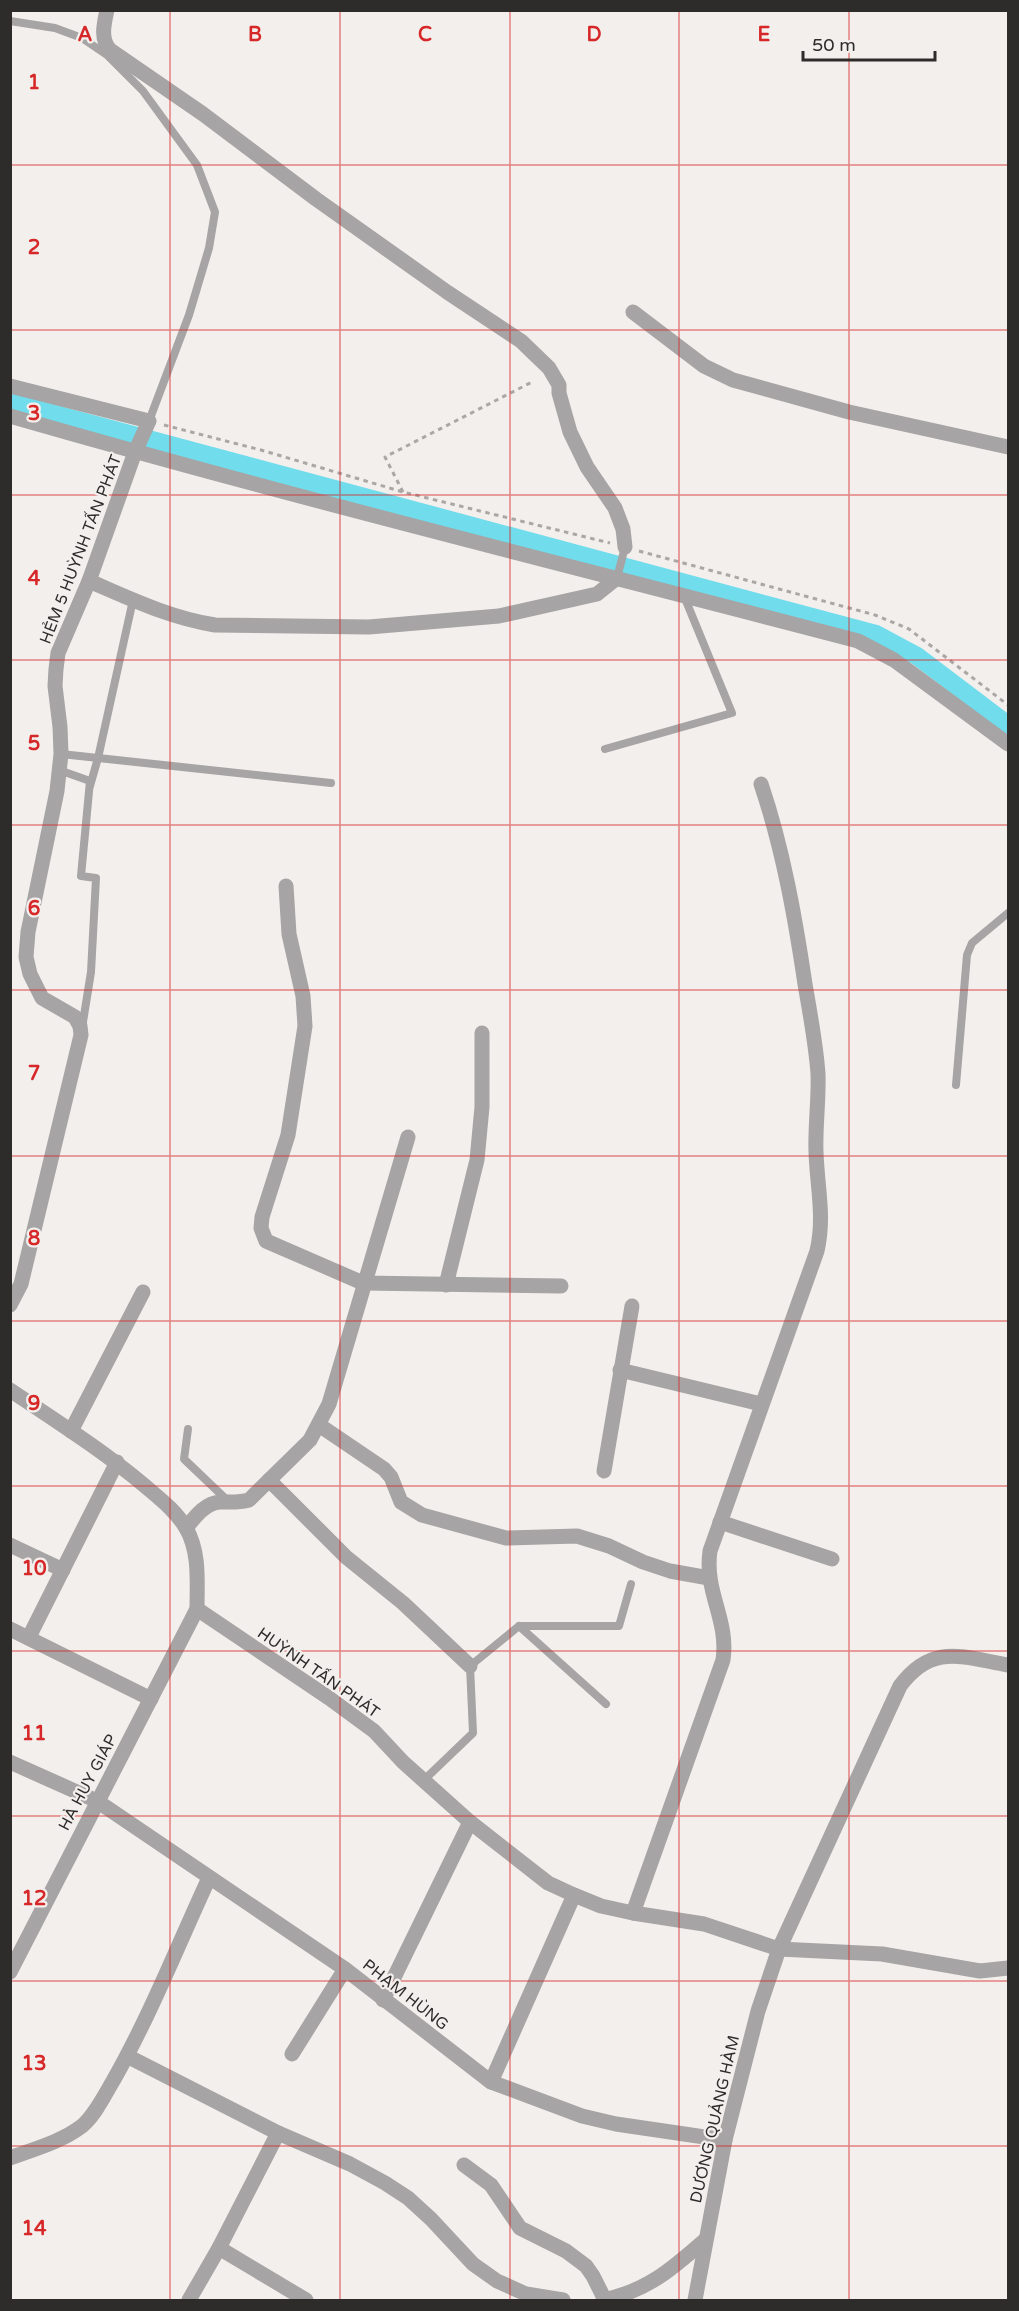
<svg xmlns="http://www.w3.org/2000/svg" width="1019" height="2311" font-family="'Varela Round',sans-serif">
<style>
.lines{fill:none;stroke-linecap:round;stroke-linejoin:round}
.canal{stroke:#70dcec;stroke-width:18}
.path{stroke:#aaa7a5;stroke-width:3;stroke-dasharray:4.5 4.5;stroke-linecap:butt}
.service{stroke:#a6a4a4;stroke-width:8}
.minor{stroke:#a6a4a4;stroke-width:15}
.grid{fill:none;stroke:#d62828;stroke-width:1.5;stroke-opacity:0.55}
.labels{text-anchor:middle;stroke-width:4.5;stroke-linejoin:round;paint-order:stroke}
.street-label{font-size:16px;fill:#2e2c2b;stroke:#f3efed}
.grid-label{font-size:20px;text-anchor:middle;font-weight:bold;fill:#d62828;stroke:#f3efed;stroke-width:4.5;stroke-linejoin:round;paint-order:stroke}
</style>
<rect width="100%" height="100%" fill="#f3efed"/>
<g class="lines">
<polyline class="canal" points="10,402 876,634 917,656 1008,725"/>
<g class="path">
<polyline points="164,425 261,450 403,492 610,543"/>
<polyline points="403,492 385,457 534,381"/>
<polyline points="639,551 875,615 909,629 1008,705"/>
</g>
<g class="service">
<polyline points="10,21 55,28 82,38 107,55 143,91 197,165 215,212 209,248 189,315 149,421"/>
<polyline points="617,578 625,547"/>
<polyline points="605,749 732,713 684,596"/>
<polyline points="61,754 331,783"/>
<polyline points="59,770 90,781 81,876 96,878 91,972 82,1028"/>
<polyline points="90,786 98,758 133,600"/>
<polyline points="956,1085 967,955 972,943 1008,913"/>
<polyline points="188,1429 184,1459 229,1502"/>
<polyline points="519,1626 619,1626 631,1584"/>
<polyline points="423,1781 473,1733 470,1666 519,1626 606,1704"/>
</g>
<g class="minor">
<path d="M107,10C104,24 100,39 110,50L203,114L316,199L447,292L521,341L549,368L559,385V393L570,432L587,467L615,508L623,529L625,547"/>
<polyline points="633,312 704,366 733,380 849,412 1008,447"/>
<polyline points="10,386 149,421 135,452 89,581 58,653 56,669 55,686 60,727 61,754 57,791 28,932 26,957 30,974 42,998 75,1017 80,1026 81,1035 21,1284 10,1305"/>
<path d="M10,416C291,497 575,567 858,641L894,660L1008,744"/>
<path d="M89,581C131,599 170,618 215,625L369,627L499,616L597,594L617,578"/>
<polyline points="286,886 289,934 303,996 305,1026 288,1135 262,1217 261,1228 266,1241 363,1283 561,1286"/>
<polyline points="446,1285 477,1160 482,1107 482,1033"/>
<polyline points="620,1370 761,1404"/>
<path d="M10,1390C56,1421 102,1450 145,1486C159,1498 176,1511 186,1528C200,1552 197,1582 197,1609L10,1972"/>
<polyline points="319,1425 384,1469 391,1477 401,1502 422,1515 506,1538 577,1536 609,1546 643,1562 670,1571 709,1578"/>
<polyline points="71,1431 143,1292"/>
<polyline points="604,1471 632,1306"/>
<polyline points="269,1480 346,1557 403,1603 470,1666"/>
<polyline points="720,1522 832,1559"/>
<path d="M186,1528C195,1517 205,1503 220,1502C230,1502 239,1503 249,1500L310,1440L329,1404L408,1137"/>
<polyline points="10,1545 63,1570"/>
<polyline points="197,1609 329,1698 374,1731 403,1762 470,1822 548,1883 574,1895 601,1906 633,1913 704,1924 779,1949 882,1954 980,1971 1008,1968"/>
<polyline points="10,1629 151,1699"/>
<polyline points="29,1637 117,1462"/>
<polyline points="10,1762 97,1801 345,1969 491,2082 582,2116 616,2124 725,2140"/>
<path d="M633,1913L723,1660C729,1620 704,1592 710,1551L817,1251C825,1217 817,1186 816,1152C815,1126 819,1100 818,1074C816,1044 810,1014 805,984C795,917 783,849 761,784"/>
<polyline points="383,2000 470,1822"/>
<polyline points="292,2054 345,1969"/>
<polyline points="127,2056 278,2133 350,2164 385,2183 408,2198 431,2219 473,2264 497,2281 526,2294 563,2300"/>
<polyline points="491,2082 574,1895"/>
<path d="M10,2158C34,2149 61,2142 82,2126C95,2115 104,2096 113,2081C150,2016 178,1945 209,1878"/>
<polyline points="464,2165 491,2185 520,2228 566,2251 586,2266 593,2276 605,2300"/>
<polyline points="219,2248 306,2300"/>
<polyline points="189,2300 219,2248 278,2133"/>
<path d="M603,2300C647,2291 672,2269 705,2240"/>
<path d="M695,2300L725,2140L758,2011L779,1949L900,1686C932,1643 962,1657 1008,1665"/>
</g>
</g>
<path class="grid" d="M170,10V2300M340,10V2300M510,10V2300M679,10V2300M849,10V2300M10,165H1008M10,330H1008M10,495H1008M10,660H1008M10,825H1008M10,990H1008M10,1156H1008M10,1321H1008M10,1486H1008M10,1651H1008M10,1816H1008M10,1981H1008M10,2146H1008"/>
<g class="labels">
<g class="street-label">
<text transform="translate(80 549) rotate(-69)" y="6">HẺM 5 HUỲNH TẤN PHÁT</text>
<text transform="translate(319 1672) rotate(35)" y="6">HUỲNH TẤN PHÁT</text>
<text transform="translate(87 1782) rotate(-62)" y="6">HÀ HUY GIÁP</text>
<text transform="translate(406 1994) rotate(38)" y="6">PHẠM HÙNG</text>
<text transform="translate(714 2119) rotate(-77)" y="6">DƯƠNG QUẢNG HÀM</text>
</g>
</g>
<g class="grid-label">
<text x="85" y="41">A</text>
<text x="255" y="41">B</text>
<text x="425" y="41">C</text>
<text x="594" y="41">D</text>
<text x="764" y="41">E</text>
<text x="34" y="89">1</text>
<text x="34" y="254">2</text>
<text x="34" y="420">3</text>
<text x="34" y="585">4</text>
<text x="34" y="750">5</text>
<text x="34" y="915">6</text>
<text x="34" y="1080">7</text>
<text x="34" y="1245">8</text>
<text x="34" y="1410">9</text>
<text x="34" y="1575">10</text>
<text x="34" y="1740">11</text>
<text x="34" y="1905">12</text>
<text x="34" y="2070">13</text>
<text x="34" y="2235">14</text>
</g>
<rect width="1019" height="2311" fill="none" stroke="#2e2c2b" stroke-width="24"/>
<path d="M803 51v9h132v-9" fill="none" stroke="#2e2c2b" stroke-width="3"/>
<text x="812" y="51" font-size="18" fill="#2e2c2b" stroke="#f3efed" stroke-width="4.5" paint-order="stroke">50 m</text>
</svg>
